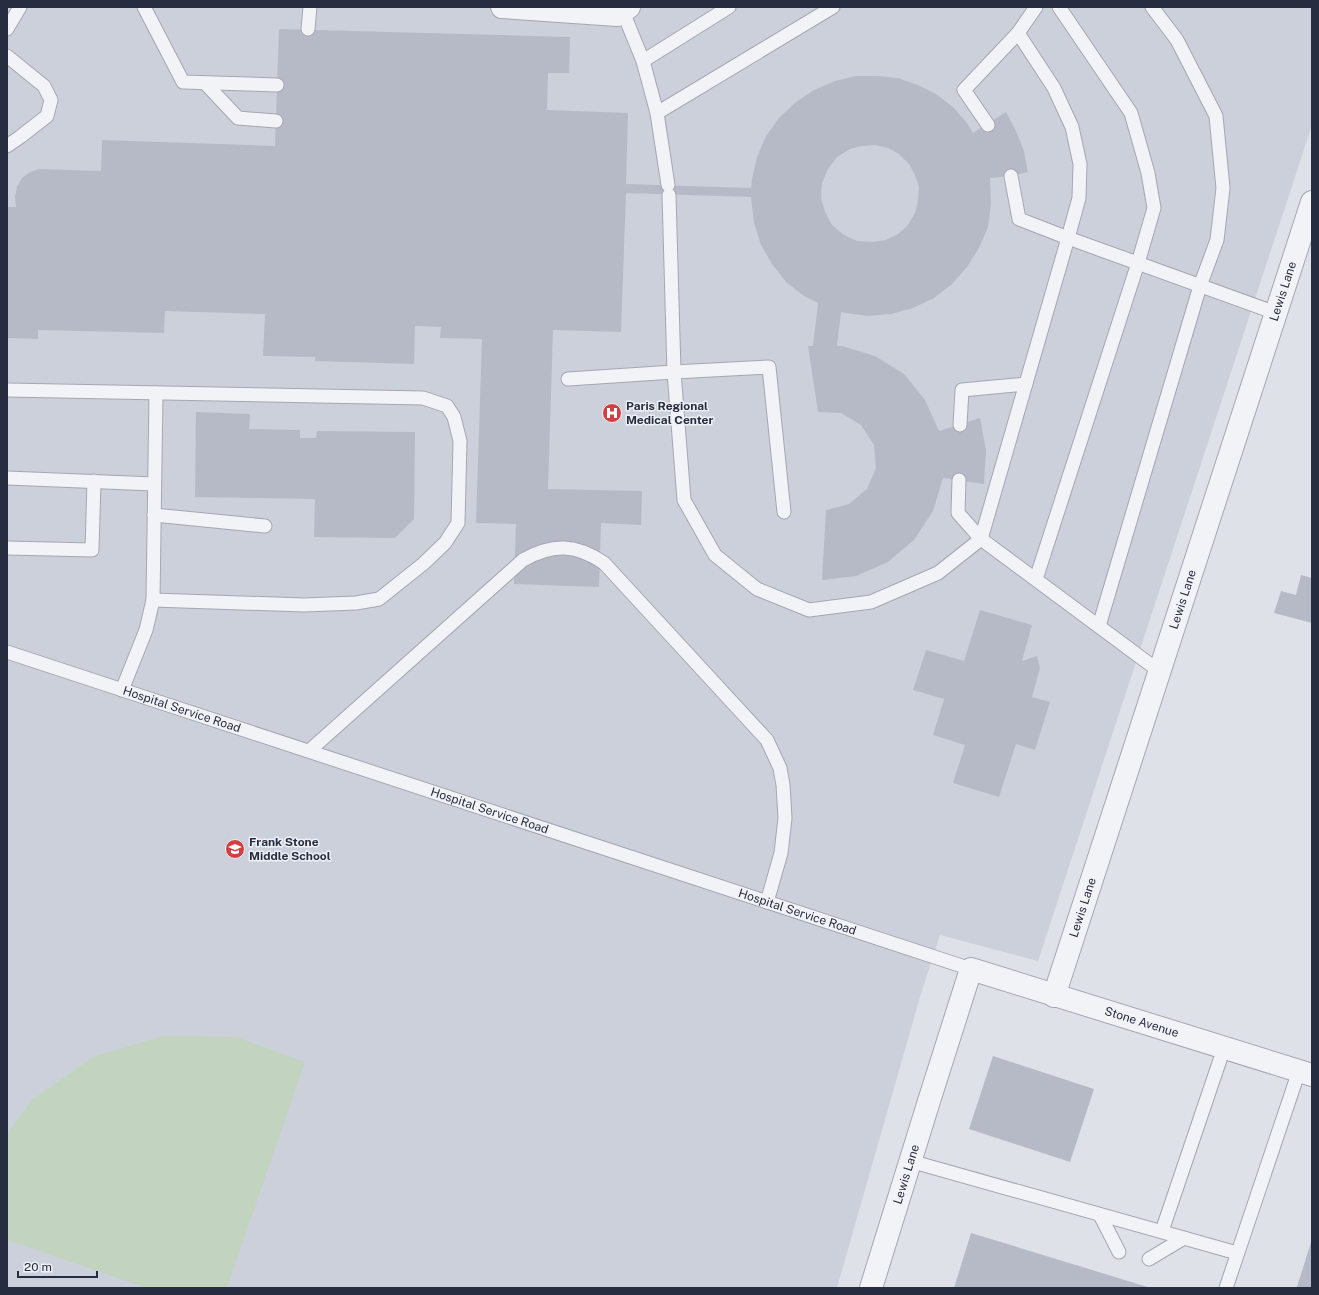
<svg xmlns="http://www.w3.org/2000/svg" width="1319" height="1295" font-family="'Public Sans',sans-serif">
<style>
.built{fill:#ccd0db}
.green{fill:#c2d3bf}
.building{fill:#b6bac6;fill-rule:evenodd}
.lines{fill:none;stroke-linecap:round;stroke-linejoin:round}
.service-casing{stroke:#a4a7b3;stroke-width:15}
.minor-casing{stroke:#a4a7b3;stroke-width:24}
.service{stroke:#f1f3f7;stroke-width:13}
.minor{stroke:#f1f3f7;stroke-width:22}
.labels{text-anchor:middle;stroke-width:3;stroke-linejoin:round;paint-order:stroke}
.street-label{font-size:12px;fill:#272d40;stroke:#eef0f6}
.poi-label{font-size:12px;font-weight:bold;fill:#272d40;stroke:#eef0f6;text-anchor:start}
</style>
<rect width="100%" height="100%" fill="#dfe1e9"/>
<polygon class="built" points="7,7 1312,7 1312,125 1038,961 940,935 920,997 837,1288 7,1288"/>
<polygon class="green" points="163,1036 236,1037 305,1062 227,1288 147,1288 7,1240 7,1134 33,1099 93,1057"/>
<g class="building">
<path d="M279,29L570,37L569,73H548L547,110L628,113L626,184L751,188L752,179L757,157L766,136L779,118L796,102L814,90L835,81L856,76H877L898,78L918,85L936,94L953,107L967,123L973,133L1006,112L1016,131L1024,151L1028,172L1011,176L990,178L991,204L988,227L979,248L967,267L952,284L934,298L913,308L891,314L868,316L846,313L841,312L837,346H842L875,356L904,374L925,400L939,431L980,418L986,450L984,484L943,478L933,511L914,540L888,562L856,576L822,580L826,510L849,504L867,489L876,468L874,445L861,425L841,413L818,412L808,346H813L818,303L804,296L786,282L772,264L761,245L754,223L751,197L626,193L621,332L553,330L548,489L642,491L641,525L601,523L599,587L514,584L516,524L476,523L482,339L440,338L441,327L415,326L414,364L315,361V357L263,356L265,314L165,311L164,333L38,330V339L7,338V207H16L15,197L17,187L22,178L30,172L39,169L101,171L102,140L275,146ZM875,145L888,148L899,154L909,164L915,175L919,187L918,201L915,213L908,225L898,234L886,240L873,242L857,241L844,235L832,225L825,212L821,198L822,183L828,169L837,157L850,149L862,146Z"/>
<polygon points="196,412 250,414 249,429 300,430 300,438 316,438 317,431 415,432 414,519 395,538 314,537 315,499 195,497"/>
<polygon points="1301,575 1312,578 1312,623 1274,613 1281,591 1296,595"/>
<polygon points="980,610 1032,625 1022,661 1037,656 1040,668 1032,697 1050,702 1035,750 1016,744 999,797 953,783 965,745 933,735 944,699 913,690 926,650 964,661"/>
<polygon points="993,1056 1094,1089 1070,1162 969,1129"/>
<polygon points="971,1233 1151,1288 954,1288"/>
<polygon points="1312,1239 1312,1288 1300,1288 1297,1287"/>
</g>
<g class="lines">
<g class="service-casing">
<g id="service">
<polyline points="144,7 183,82 277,85"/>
<polyline points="621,7 643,61 657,113 668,185"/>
<polyline points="1036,7 1018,33 1054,88 1072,127 1080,164 1079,198 1068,238 1276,313"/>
<polyline points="7,29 20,7"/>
<polyline points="308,29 310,7"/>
<polyline points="7,56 44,86 51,100 47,116 20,137 7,146"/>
<polyline points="643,61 729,7"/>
<polyline points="205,83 238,118 276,121"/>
<polyline points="657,113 833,7"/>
<polyline points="988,125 964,90 1018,33"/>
<polyline points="1011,176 1019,219 1068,238 981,539 1159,671"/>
<polyline points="568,379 674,372 669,195"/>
<polyline points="7,390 423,398 447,406 454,417 460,441 458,523 445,543 423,564 379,599 356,603 304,605 153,600"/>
<polyline points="960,425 962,390 1026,384"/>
<polyline points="7,478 154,484"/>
<polyline points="784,512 769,367 674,372 684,500 715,555 757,589 809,610 871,602 938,573 981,539 958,513 959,480"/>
<polyline points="154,515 265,526"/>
<polyline points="7,548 92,550 94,481"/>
<polyline points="1036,579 1138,263 1154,208 1148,173 1131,113 1059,7"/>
<polyline points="1099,626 1200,286 1217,240 1223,188 1216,116 1177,40 1152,7"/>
<path id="s1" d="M7,652L971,969"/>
<polyline points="122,690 146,630 153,600 156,393"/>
<path d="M309,751L523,560C553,543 576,544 604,563L767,740L780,768L783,785L785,818L781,853L767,902"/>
<polyline points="910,1161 1237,1253"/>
<polyline points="1100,1215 1119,1252"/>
<polyline points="1162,1231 1224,1048"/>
<polyline points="1149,1259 1184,1238"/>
<polyline points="1226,1288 1299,1071"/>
</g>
</g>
<g class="minor-casing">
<g id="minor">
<polyline points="502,7 617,15 629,7"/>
<path id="s2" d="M1054,996L1312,202"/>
<path id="s3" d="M871,1288L929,1101L971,969L1312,1075"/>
</g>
</g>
<use href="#service" class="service"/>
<use href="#minor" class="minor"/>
</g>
<defs>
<g id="hospital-disc" transform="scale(1)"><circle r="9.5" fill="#d43d41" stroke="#eef0f6"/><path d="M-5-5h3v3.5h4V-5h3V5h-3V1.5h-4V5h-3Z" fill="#fff"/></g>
<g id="school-disc" transform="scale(1)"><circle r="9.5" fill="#d43d41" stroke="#eef0f6"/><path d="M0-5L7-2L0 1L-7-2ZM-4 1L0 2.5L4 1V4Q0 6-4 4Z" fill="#fff"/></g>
</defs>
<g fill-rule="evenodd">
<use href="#hospital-disc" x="612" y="413"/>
<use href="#school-disc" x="235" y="849"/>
</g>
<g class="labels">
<g class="street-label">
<text dy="4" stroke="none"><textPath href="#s2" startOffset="741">Lewis Lane</textPath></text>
<text dy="4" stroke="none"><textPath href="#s2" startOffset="417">Lewis Lane</textPath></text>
<text dy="4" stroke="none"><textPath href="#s1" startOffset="184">Hospital Service Road</textPath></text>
<text dy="4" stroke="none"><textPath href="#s1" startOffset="508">Hospital Service Road</textPath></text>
<text dy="4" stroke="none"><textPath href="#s2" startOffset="93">Lewis Lane</textPath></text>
<text dy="4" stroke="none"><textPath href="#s1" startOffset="832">Hospital Service Road</textPath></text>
<text dy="4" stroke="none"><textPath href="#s3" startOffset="513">Stone Avenue</textPath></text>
<text dy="4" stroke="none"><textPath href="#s3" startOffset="119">Lewis Lane</textPath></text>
</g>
<g class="poi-label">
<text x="626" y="410">Paris Regional<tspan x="626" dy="14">Medical Center</tspan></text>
<text x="249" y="846">Frank Stone<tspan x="249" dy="14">Middle School</tspan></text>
</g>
</g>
<rect width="1319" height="1295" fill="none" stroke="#272d40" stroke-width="16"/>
<path d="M18 1271v6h79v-6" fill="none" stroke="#272d40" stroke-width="2"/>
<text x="24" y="1271" font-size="12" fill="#272d40" stroke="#eef0f6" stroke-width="3" paint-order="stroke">20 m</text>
</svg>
